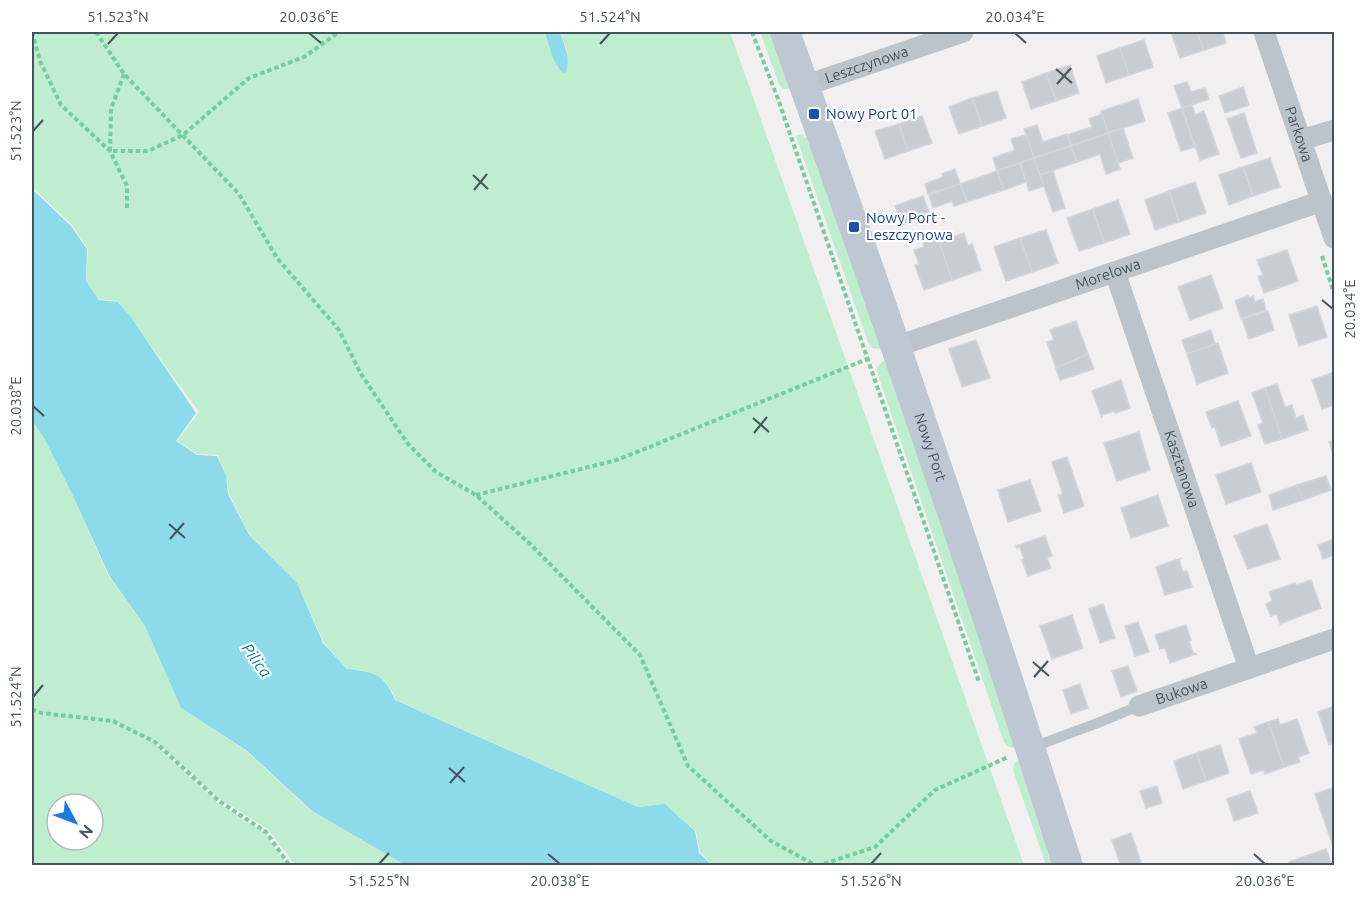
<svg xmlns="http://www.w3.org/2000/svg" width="1366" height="897" font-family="Ubuntu,sans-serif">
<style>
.green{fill:#beeecf;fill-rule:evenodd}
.water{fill:#8cdaea}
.building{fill:#c9ccd1;stroke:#d3d5da;stroke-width:1.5}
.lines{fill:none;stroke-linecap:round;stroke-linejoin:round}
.path{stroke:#77cb9e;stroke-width:4;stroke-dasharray:4.5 3;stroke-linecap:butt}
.lane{stroke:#bbc4cb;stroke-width:10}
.street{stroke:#bbc4cb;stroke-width:21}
.secondary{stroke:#bdc8d2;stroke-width:30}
.ticks{fill:none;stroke:#47535c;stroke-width:2}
.transit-dot{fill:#1a4fb4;stroke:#fff;stroke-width:2}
.labels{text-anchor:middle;stroke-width:4.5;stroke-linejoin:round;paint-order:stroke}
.street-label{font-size:15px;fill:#47535c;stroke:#fff}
.transit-label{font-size:15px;fill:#164399;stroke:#fff;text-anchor:start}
.water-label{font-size:16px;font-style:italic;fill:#108197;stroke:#fff}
.neatline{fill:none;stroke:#47535c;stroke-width:2}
.ticks-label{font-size:15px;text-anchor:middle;fill:#47535c}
</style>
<rect width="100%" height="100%" fill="#f1efef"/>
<g class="green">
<path d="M32,32H545L549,49L560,70L567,51L560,32H730L1024,865H713L700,852L696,831L665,804L638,807L396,700C385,674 374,671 347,669L324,643L297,583L249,534L229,494L226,475L218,455L197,454L177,441L199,412L119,302L99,299L86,281L88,249L72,225L32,187Z"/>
<polygon points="760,32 773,32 793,89 783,89 779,84"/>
<polygon points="803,134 804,138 810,136 882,349 872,348 868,342 796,136"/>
<polygon points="886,358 1019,749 1009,747 1004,742 878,375 877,368"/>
<path d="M32,420L45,440L72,494L109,577L145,626L181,708L245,750L311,811L405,865H295L268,829L220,799L155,741L154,743L218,803L264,833L287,865H32ZM57,804H93V840H57Z"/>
<polygon points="1019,759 1059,865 1046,865 1013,770 1014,764"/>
</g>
<g class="water">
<path d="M545,32H560C564,45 571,58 566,72L563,73C553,63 548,45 545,32Z"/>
<path d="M32,189L71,226L87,249L86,281L99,300L118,302L130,316L196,413L176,441L197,455L217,456L226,475L228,494L249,535L297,583L323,643L347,669C374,672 384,673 395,700L638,807L665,804L695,831L699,853L712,865H405L312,811L246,750L181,708L145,626L110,577L72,494L45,440L32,420Z"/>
</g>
<g class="building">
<polygon points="1171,32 1197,32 1204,50 1180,58"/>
<polygon points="1197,32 1223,32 1226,43 1204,50"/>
<polygon points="1144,40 1153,67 1129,75 1120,48"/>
<polygon points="1120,48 1129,75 1106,83 1097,56"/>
<polygon points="1070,65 1079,93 1056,101 1046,73"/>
<polygon points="1046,73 1056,101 1031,109 1022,82"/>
<polygon points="1187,82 1191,92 1205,88 1209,99 1182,108 1174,86"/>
<polygon points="1243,87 1249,105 1225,113 1219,96"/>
<polygon points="997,91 1006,118 982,126 972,98"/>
<polygon points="972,98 982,126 959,134 949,107"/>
<polygon points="1138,99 1145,121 1108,133 1101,111"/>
<polygon points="1192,105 1195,115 1204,111 1219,154 1200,160 1182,108"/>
<polygon points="1182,108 1195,147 1181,151 1168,113"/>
<polygon points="1244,113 1257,153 1241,158 1227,119"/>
<polygon points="1102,114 1108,133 1071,146 1067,135 1092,127 1089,119"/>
<polygon points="922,116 932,143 908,151 899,124"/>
<polygon points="899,124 908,151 885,159 875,131"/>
<polygon points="1037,125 1043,142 1067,134 1071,146 1034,158 1024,129"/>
<polygon points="1123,128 1133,158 1118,163 1108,133"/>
<polygon points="1108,133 1120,169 1106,174 1100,154 1077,162 1071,146"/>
<polygon points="1026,135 1034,158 997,171 993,158 1015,150 1011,139"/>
<polygon points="1071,146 1077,162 1040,175 1034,158"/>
<polygon points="1034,158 1044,186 1029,191 1020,163"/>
<polygon points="1270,158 1280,187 1253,196 1243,167"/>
<polygon points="1020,163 1026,182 1004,190 997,171"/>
<polygon points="1243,167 1253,196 1229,205 1219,175"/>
<polygon points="955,169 960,184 928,194 925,184 943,177 942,174"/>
<polygon points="997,171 1004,190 967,202 960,184"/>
<polygon points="1053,171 1065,208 1053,212 1040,175"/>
<polygon points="1195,182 1206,213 1179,222 1169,191"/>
<polygon points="960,184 967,202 954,206 952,201 933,208 929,195"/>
<polygon points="1169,191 1179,222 1155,230 1145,200"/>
<polygon points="923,196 929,212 902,224 895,206"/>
<polygon points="1118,200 1130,234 1104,243 1093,209"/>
<polygon points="1093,209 1104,243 1079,251 1067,218"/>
<polygon points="1046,230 1058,263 1032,272 1020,238"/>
<polygon points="964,233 968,246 972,244 981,270 952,280 938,238 951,234 952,237"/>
<polygon points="938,238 952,280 924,290 915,265 919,264 914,250 924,247 923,243"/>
<polygon points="1020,238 1032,272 1006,281 994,247"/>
<polygon points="1287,250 1298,281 1264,293 1258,277 1263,275 1257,260"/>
<polygon points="1211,275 1223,308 1190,320 1178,287"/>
<polygon points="1248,296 1249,298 1253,296 1255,302 1263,299 1266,310 1241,319 1235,301"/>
<polygon points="1317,306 1327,337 1299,346 1289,315"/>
<polygon points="1268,311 1274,330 1249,339 1242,319"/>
<polygon points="1076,321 1088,354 1056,368 1047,342 1054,340 1050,330"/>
<polygon points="1211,330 1215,344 1187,354 1182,340"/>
<polygon points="976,340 990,378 962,387 949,349"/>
<polygon points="1218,343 1228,373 1197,384 1187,354"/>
<polygon points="1088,354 1094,369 1060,380 1056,368"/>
<polygon points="1334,372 1334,405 1322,409 1312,380"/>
<polygon points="1121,380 1130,408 1115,413 1114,411 1102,415 1102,418 1092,391"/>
<polygon points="1277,384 1285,407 1292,405 1296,418 1303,415 1308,430 1282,439 1265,388"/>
<polygon points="1265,388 1282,439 1265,444 1258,425 1263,423 1252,393"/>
<polygon points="1238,401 1251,436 1221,446 1215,427 1212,428 1206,412"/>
<polygon points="1139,432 1150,470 1117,481 1104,443"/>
<polygon points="1334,440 1334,457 1329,442"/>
<polygon points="1067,457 1084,506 1064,513 1058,495 1063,494 1052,462"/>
<polygon points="1251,463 1261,492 1226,504 1216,475"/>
<polygon points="1326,476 1331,490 1303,500 1297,485"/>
<polygon points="1030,480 1041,511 1008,522 998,490"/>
<polygon points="1297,485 1303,500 1273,510 1269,495"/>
<polygon points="1158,495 1168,526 1131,538 1121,508"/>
<polygon points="1267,524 1280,559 1248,569 1234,536"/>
<polygon points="1045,536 1052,556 1047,558 1051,568 1028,576 1022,560 1024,559 1020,547 1017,548 1016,546"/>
<polygon points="1334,539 1334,555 1323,559 1318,545"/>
<polygon points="1182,558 1179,560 1183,572 1187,571 1192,587 1165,595 1156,567"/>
<polygon points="1311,580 1321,608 1280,624 1277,614 1271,616 1266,604 1272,601 1269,592 1295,583 1296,585"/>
<polygon points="1103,604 1115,638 1100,643 1089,609"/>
<polygon points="1072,615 1083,648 1052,659 1040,626"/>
<polygon points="1138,622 1149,652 1135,656 1125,626"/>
<polygon points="1186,625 1191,640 1189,641 1193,653 1196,654 1170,663 1165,648 1160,649 1155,635"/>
<polygon points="1128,666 1137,691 1121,697 1112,671"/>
<polygon points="1080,684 1088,708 1071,714 1063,690"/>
<polygon points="1334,706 1334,743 1329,745 1318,712"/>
<polygon points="1278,719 1280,725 1297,719 1309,753 1298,757 1300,762 1284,767 1268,722"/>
<polygon points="1268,722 1284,767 1265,774 1264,770 1251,774 1239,739 1257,733 1254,727"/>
<polygon points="1220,745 1229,773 1206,781 1197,753"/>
<polygon points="1197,753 1206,781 1183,789 1174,761"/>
<polygon points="1157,786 1162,803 1146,808 1140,791"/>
<polygon points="1332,788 1334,795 1334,849 1315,794"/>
<polygon points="1250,791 1258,813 1234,821 1227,799"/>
<polygon points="1131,833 1142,866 1121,866 1112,840"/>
<polygon points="1326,849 1332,866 1290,866 1289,862"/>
</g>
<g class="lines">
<g class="path">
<polyline points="32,32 40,61 61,105 110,151 127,186 127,211"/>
<polyline points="96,32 124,74 239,194 277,258 339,330 361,374 408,444 436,472 476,495 530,544 640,655 688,766 771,841 817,866"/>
<polyline points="752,32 778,99 979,682"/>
<polyline points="124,74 111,109 110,151 148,151 183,135 249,78 304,57 339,32"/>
<polyline points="1322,256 1334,293"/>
<polyline points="476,495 617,460 870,358"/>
<polyline points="32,709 41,713 113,721 155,742 219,801 266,832 290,866"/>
<polyline points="817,866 875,847 935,790 1008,757"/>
</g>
<polyline class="lane" points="1033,747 1095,724 1139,706"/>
<g class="street">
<path id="s1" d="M1264,32L1334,238"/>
<path id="s2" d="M804,86L963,32"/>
<polyline points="1301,140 1334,130"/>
<path id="s3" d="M1115,272L1249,668"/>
<path id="s4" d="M895,347L1322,201"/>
<path id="s5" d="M1139,706L1334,639"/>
</g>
<path class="secondary" id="s6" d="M785,32C884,308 979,586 1068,866"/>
</g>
<path class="ticks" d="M309,33L321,43M1015,33L1026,43M108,44L118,33M600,44L610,33M1056,69L1072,83M1057,84L1071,68M33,131L43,120M473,175L488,189M474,190L487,174M1322,300L1333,309M33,406L44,416M753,418L769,432M754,433L767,417M169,524L185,538M170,539L184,523M1033,662L1049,676M1034,677L1048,661M33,697L43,685M449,768L465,782M450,783L464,767M548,854L560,864M1254,854L1265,864M379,864L389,853M871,864L881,853"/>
<g class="transit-dot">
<rect x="808" y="108" width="12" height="12" rx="3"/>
<rect x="848" y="221" width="12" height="12" rx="3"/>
</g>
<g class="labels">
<g class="street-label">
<text dy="5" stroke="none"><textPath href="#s2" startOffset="66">Leszczynowa</textPath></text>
<text dy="5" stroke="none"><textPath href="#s1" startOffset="108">Parkowa</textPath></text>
<text dy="5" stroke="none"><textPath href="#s4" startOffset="225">Morelowa</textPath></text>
<text dy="5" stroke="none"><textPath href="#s6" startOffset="440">Nowy Port</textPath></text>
<text dy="5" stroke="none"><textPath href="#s3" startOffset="208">Kasztanowa</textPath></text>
<text dy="5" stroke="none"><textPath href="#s5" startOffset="45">Bukowa</textPath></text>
</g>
<g class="transit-label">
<text x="826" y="119">Nowy Port 01</text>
<text x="866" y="223">Nowy Port -<tspan x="866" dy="17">Leszczynowa</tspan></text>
</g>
<g class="water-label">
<text transform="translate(257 660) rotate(54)" y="6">Pilica</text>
</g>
</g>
<rect width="1366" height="897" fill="none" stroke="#ffffff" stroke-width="66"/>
<g transform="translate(75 822) rotate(131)"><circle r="28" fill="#ffffff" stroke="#b5babe" stroke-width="1.5"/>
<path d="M0-4.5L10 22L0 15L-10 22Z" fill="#1e79dc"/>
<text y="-9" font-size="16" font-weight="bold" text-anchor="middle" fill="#47535c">N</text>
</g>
<rect x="33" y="33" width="1300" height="831" class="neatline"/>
<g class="ticks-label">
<text x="118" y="22">51.523°N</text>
<text x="309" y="22">20.036°E</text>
<text x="610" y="22">51.524°N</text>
<text x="1015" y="22">20.034°E</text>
<text transform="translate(16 131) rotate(-90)" y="5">51.523°N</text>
<text transform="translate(1350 309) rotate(-90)" y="5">20.034°E</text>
<text transform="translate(16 406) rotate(-90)" y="5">20.038°E</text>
<text transform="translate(16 697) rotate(-90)" y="5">51.524°N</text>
<text x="379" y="886">51.525°N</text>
<text x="560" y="886">20.038°E</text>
<text x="871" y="886">51.526°N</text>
<text x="1265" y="886">20.036°E</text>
</g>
</svg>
